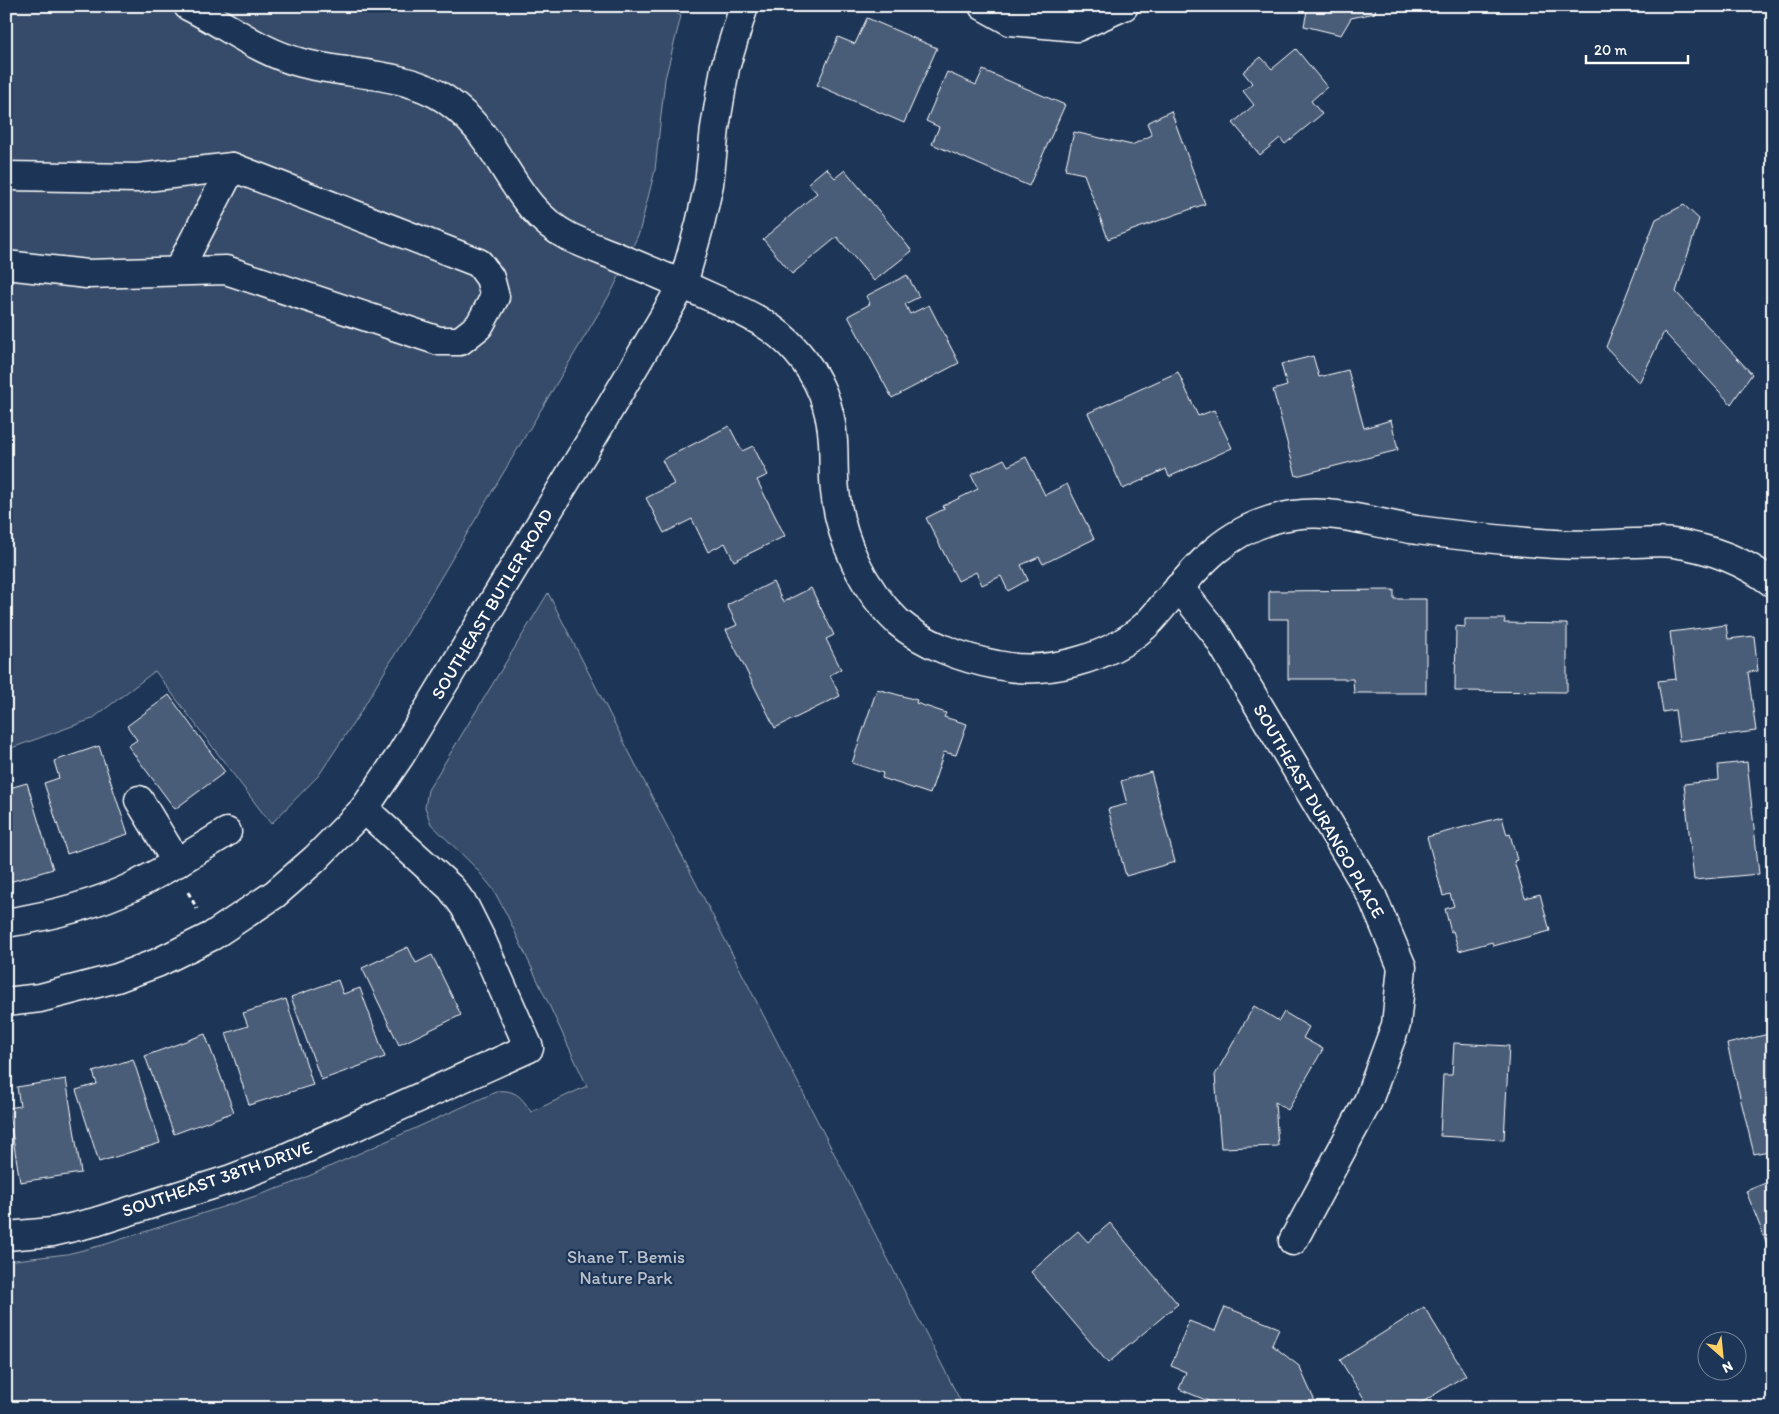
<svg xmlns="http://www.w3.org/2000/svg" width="1779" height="1414" font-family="Itim,sans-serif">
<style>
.green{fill:#364b69;stroke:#9aa5b4}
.building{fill:#4a5d79;stroke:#fff}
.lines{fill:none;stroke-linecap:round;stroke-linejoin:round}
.minor-casing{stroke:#fff;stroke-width:31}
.major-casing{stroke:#fff;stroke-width:31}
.path{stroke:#fff;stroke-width:3;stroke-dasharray:5 4;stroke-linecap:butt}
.minor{stroke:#1d3557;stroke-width:28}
.major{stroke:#1d3557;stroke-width:28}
.labels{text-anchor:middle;stroke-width:4.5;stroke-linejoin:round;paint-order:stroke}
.street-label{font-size:18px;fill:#fff;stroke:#1d3557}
.park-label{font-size:18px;fill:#b9c0ca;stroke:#1d3557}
</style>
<rect width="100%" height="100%" fill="#1d3557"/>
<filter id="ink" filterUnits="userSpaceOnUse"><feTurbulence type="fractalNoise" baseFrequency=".02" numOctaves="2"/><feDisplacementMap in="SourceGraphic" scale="10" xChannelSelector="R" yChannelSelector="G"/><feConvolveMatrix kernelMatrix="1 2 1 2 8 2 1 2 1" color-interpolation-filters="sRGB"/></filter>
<g filter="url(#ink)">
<g class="green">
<polygon points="6,6 667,6 681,16 665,79 655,170 639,233 613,289 360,713 319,775 271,824 155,671 92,719 6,750"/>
<path d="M548,593L964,1408H6V1261L67,1254L103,1245L232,1204L291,1184L498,1091C516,1089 523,1099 531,1112L587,1086L507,915L493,889L475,867L431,824L425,807L428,790Z"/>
</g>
<g class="building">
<polygon points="1308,6 1376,6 1375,13 1351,18 1341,35 1304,26"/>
<polygon points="867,18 937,48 904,123 817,85 838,37 855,44"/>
<polygon points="1296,49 1327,87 1311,101 1322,114 1285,144 1280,138 1260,155 1233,123 1254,105 1243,91 1252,83 1243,72 1261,57 1272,69"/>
<polygon points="983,70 1065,105 1029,186 932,144 939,127 926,121 947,72 976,85"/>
<polygon points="1171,111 1205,204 1108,239 1084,174 1065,170 1074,132 1132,145 1152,135 1147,123"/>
<polygon points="826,168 835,178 845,170 912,251 874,281 837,237 792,274 763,239 817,193 808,183"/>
<polygon points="1684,205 1699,219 1676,292 1752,374 1731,404 1664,332 1639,383 1606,347 1656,219"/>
<polygon points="907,275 919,297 905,304 910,314 929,305 959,363 892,398 848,316 870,304 866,296"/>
<polygon points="1313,356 1319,377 1348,370 1364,428 1391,420 1398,450 1296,476 1273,390 1287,386 1281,364"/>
<polygon points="1178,372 1198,416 1214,410 1232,448 1169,477 1166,469 1123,489 1088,413"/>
<polygon points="729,426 742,451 753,446 768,475 757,480 785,536 734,561 725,543 708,552 692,519 664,533 646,498 674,484 662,460"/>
<polygon points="1026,457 1045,495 1067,484 1094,539 1043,564 1039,557 1021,565 1028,580 1008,591 1001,576 982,585 976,572 958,581 926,518 944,509 943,506 978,489 971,475 1004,459 1008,466"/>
<polygon points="773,582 783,602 811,588 834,635 826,639 841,669 830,675 840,696 775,728 726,630 737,625 727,605"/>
<polygon points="1394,590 1394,599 1426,599 1426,693 1354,693 1353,679 1288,679 1288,619 1269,619 1269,591"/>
<polygon points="1465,619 1505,619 1504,623 1567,624 1567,692 1455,691 1456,626 1465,627"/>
<polygon points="1726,625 1728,639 1754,636 1758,671 1748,672 1756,731 1679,741 1675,710 1663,712 1658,681 1676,679 1670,632"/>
<polygon points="877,689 917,700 916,703 946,713 944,717 967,724 956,755 944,752 930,794 882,778 883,773 852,763"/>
<polygon points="169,695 225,772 175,809 128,746 137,740 127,726"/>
<polygon points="99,746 128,834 67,854 44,783 59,778 54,761"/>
<polygon points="1747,762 1759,874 1694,880 1684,784 1719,780 1718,765"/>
<polygon points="1151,772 1175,862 1126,876 1108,809 1127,804 1121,781"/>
<polygon points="27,783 53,869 6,883 6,789"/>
<polygon points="1502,817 1507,835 1510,834 1517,860 1514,861 1525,898 1540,894 1550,931 1493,946 1492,942 1459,951 1453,931 1451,932 1445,909 1454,906 1450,894 1443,896 1427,837"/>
<polygon points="408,947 416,963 432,955 461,1015 399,1045 362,968"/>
<polygon points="338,980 343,994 360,988 385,1057 321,1080 291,997"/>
<polygon points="286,999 313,1085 249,1105 226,1033 248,1026 243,1013"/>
<polygon points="1254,1006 1279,1021 1284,1012 1309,1027 1303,1038 1323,1049 1288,1110 1275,1102 1278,1146 1221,1148 1215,1075"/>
<polygon points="1773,1033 1773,1150 1754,1154 1727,1044"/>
<polygon points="205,1034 234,1112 174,1134 145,1056"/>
<polygon points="1454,1043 1509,1046 1504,1140 1440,1136 1443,1075 1452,1075"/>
<polygon points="133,1059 160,1143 99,1162 76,1090 97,1084 93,1072"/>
<polygon points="66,1079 81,1173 20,1182 8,1108 20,1106 17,1087"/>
<polygon points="1773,1180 1773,1259 1746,1191"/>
<polygon points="1110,1223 1178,1304 1108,1363 1031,1272 1078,1231 1088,1242"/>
<polygon points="1225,1307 1279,1328 1272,1345 1299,1366 1318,1408 1225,1408 1179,1389 1186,1372 1171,1366 1189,1321 1215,1331"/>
<polygon points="1424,1307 1466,1375 1413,1408 1370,1408 1340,1360"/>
</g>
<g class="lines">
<g class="minor-casing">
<g id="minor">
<path d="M188,6C227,25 259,52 302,63C348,75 405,72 445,99C461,110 476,125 487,141C513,178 527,215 569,237C584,244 600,250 615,256C649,270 682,284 715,299C746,313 774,325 797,352C819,377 831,408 833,441C834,458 833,474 835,491C840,539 863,589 898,622C923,644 964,659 997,665C1045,676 1108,659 1145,626C1154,618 1162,606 1171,597C1201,562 1225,534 1271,520C1323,504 1366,522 1417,530C1463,536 1508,541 1555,544C1581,546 1607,544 1634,543C1647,543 1660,541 1673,543C1709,548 1744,561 1773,583"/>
<polyline points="983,6 1010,21 1077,27 1124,6"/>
<polyline points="6,176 138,178 232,167 479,263 490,278 495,297 479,326 460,341 439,341 226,270 87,274 6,265"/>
<polyline points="178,271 232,167"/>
<polyline points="1179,587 1216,634 1372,896 1402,967 1396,1025 1368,1101 1293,1241"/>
<polyline points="139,800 177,863"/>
<path d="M6,923C50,916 94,905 134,886C166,870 196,851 227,832"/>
<polyline points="6,1236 53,1232 95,1222 231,1179 283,1159 529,1048 482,941 465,907 451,888 364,809"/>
</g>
</g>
<g class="major-casing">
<polyline id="major" points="6,1002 40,998 117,978 157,963 212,936 275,894 315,859 364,809 400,756 594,435 683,284 700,224 709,184 715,128 725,68 744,6"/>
</g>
<polyline class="path" points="188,892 197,909"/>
<use href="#minor" class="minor"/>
<use href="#major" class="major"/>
</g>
</g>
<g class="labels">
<g class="street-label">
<text transform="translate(492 604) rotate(-59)" y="6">SOUTHEAST BUTLER ROAD</text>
<text transform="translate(1319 811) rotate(60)" y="6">SOUTHEAST DURANGO PLACE</text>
<text transform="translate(217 1179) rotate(-19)" y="6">SOUTHEAST 38TH DRIVE</text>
</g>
<g class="park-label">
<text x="626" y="1263">Shane T. Bemis<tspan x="626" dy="21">Nature Park</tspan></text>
</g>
</g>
<rect width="1779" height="1414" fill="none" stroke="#1d3557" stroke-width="25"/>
<rect x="12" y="12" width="1754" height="1389" fill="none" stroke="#fff" stroke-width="2" filter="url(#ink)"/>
<g transform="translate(1722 1356) rotate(153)"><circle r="24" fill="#1d3557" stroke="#77869a"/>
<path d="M0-4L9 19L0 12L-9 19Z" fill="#ffd166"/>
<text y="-8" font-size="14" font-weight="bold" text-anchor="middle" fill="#ffffff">N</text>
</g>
<path d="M1586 55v8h102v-8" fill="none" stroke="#ffffff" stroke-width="2.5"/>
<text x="1594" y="55" font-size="15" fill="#ffffff" stroke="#1d3557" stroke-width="4" paint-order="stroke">20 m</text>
</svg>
